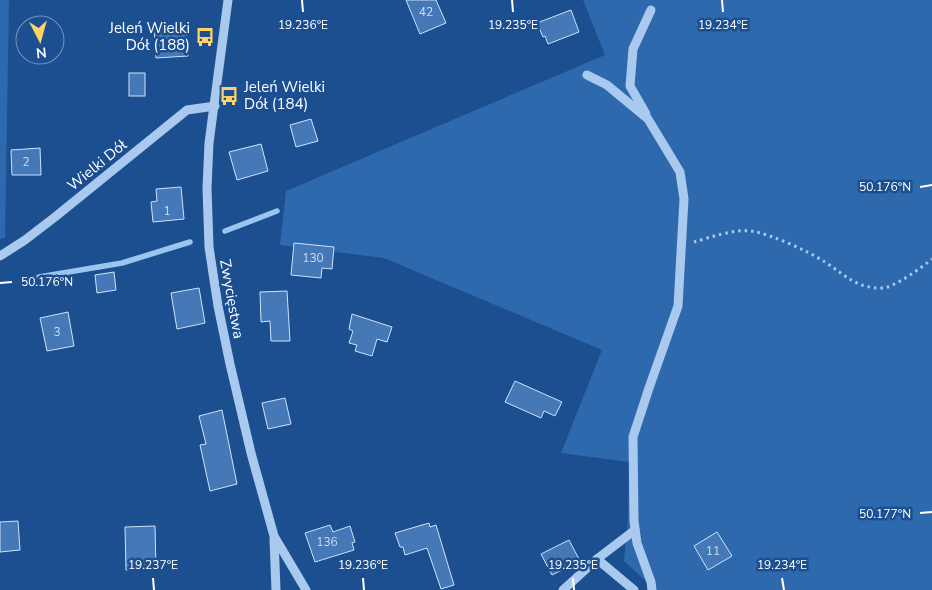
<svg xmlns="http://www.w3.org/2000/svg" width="932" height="590" font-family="'Nunito Sans',sans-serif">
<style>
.green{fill:#2e69ad}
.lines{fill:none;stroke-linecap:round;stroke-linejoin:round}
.stream{stroke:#9cc4f0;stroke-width:5.5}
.building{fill:#4478b7;stroke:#cfe3fa}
.path{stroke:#a9c9ee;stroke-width:3;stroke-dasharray:2.5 4;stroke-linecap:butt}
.minor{stroke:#a9c9ee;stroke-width:9}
.ticks{fill:none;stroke:#fff;stroke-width:2}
.labels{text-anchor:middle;stroke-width:5;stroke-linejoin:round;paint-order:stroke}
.number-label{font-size:12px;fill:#d0dded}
.poi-label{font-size:15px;fill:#fff;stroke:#1b4f8f;text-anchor:end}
.street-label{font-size:15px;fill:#fff;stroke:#1b4f8f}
.ticks-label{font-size:12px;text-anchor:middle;fill:#fff;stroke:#1b4f8f;stroke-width:5;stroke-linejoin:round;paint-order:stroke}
</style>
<rect width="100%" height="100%" fill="#1b4f8f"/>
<g class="green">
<polygon points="0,0 9,0 5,238 0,239"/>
<polygon points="583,0 932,0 932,590 655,590 624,561 628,519 629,462 561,453 602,350 384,258 280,245 286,191 605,55"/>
</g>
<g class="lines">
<g class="stream">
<polyline points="225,231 277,211"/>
<polyline points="39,277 122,263 190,242"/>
</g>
</g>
<g class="building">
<polygon points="406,0 436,0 446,23 420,34"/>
<polygon points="571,10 579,32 548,44 545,36 543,37 537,23"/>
<polygon points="186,26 188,56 156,58 154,29"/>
<rect x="129" y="73" width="16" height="23"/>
<polygon points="311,119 318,141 296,147 290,125"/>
<polygon points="261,144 268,171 237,180 229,152"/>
<polygon points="40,148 41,175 12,175 11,150"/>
<polygon points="181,187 184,219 153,222 151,202 157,201 156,189"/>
<polygon points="294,243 334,247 332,269 322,268 321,278 291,275"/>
<polygon points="114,272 116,290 97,293 95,275"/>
<polygon points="199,288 205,323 177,329 171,293"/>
<polygon points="287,291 290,341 271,341 270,321 261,322 260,292"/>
<polygon points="68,312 74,346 47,351 40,318"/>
<polygon points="352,314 392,327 387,342 377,339 372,356 355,351 357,345 349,343 353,331 349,329"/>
<polygon points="515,381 562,402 555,416 544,411 541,418 505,402"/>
<polygon points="285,398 291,424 268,429 262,403"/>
<polygon points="222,410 237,484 210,491 200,445 206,444 199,416"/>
<polygon points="18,521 20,550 0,552 0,522"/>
<polygon points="429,523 430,527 436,525 454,585 441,589 427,548 405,555 403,547 400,547 395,533"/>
<polygon points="330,525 333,532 350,526 355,542 352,543 354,550 315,562 305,533"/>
<polygon points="155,526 156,569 126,570 125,527"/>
<polygon points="717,532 732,556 708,570 694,546"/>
<polygon points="569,540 580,561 552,575 541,554"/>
</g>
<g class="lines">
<path class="path" d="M694,242C711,237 734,229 751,231C771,234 808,251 825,262C845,275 857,289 883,288C893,288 924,266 932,259"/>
<g class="minor">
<polyline points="228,0 209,143 207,188 209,247 218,306 230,364 251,453 274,536 306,590"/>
<polyline points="587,75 607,85 648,119 680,172 684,199 678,306 649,388 633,437 634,521 637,543 651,582 652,590"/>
<polyline points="646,114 630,86 633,49 651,10"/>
<polyline points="0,256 25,240 55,217 187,110 215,106"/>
<polyline points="274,539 276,590"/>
<polyline points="597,559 635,530"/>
<polyline points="563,590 597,559 634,590"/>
</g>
</g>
<path class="ticks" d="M302,0L303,12M512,0L513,12M722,0L723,12M920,187L932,185M0,283L12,282M920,513L932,512M153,578L154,590M363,578L364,590M573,578L574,590M782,578L784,590"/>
<defs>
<g id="bus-bare" transform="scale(1.5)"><path d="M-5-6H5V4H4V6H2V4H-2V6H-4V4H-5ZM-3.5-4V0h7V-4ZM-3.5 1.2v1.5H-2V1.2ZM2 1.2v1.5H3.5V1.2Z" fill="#ffd166" stroke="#1b4f8f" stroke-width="2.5" paint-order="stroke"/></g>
</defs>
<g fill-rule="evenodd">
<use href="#bus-bare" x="205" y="37"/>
<use href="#bus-bare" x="229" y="96"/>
</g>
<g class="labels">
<g class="number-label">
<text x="426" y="16">42</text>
<text x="26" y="166">2</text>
<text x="167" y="215">1</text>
<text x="313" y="262">130</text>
<text x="57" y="336">3</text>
<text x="327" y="546">136</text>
<text x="713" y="555">11</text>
</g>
<g class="poi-label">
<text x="190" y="33">Jeleń Wielki<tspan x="190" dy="17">Dół (188)</tspan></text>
<text x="244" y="92" text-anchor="start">Jeleń Wielki<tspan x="244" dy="17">Dół (184)</tspan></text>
</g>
<g class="street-label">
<text transform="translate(97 165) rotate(-39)" y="5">Wielki Dół</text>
<text transform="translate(232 299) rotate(80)" y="5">Zwycięstwa</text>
</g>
</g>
<g class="ticks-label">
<text x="303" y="29">19.236°E</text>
<text x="513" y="29">19.235°E</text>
<text x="723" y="29">19.234°E</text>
<text x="885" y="191">50.176°N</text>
<text x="47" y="286">50.176°N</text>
<text x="885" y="518">50.177°N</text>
<text x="153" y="569">19.237°E</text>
<text x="363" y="569">19.236°E</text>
<text x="573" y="569">19.235°E</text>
<text x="782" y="569">19.234°E</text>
</g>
<g transform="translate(40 40) rotate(174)"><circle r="24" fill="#1b4f8f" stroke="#7695bc"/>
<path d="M0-4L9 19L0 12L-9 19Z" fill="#ffd166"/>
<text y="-8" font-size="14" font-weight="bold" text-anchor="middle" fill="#ffffff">N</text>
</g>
</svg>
